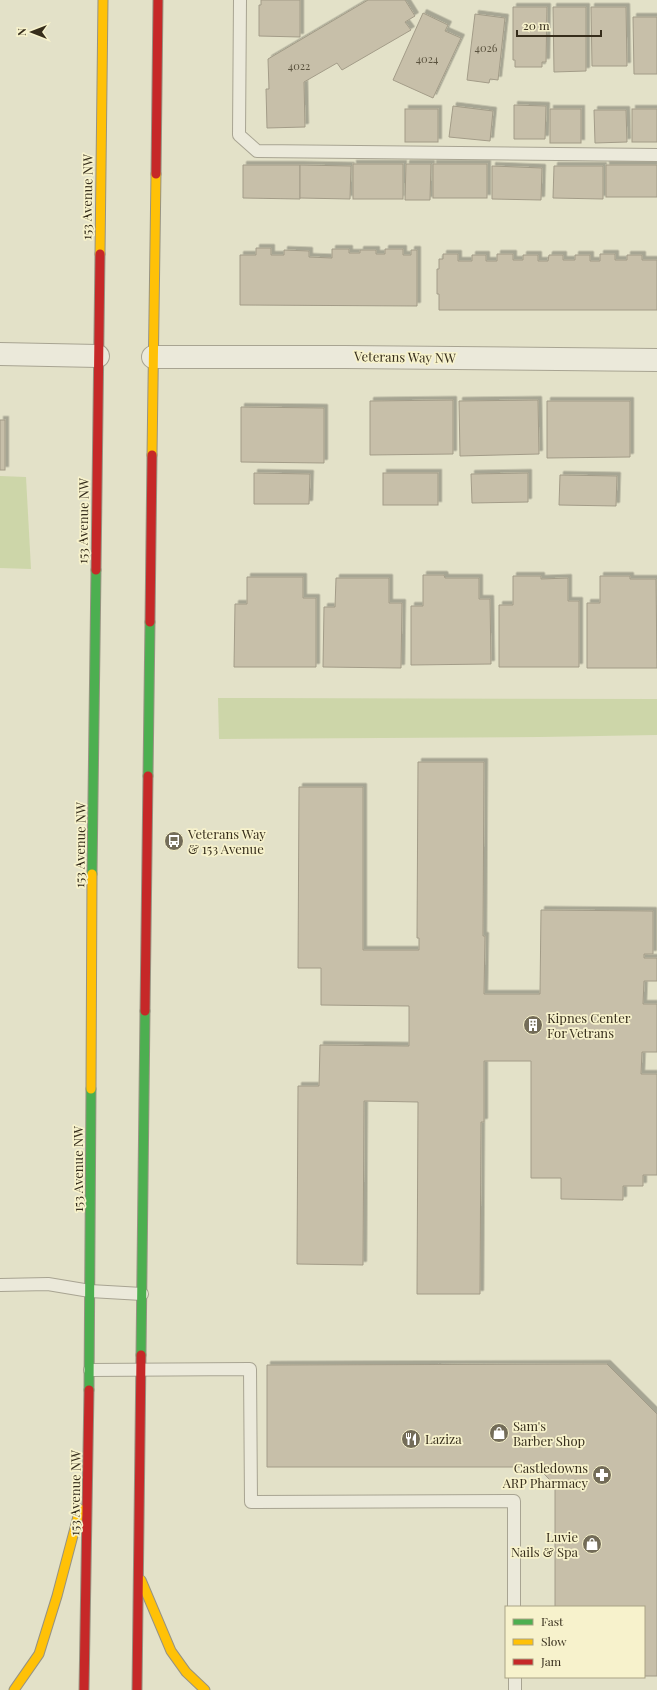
<svg xmlns="http://www.w3.org/2000/svg" width="657" height="1690" font-family="'Playfair Display',serif">
<style>
.green{fill:#cdd6a9}
.building{fill:#c7bfa9;stroke:#a39c88;filter:url(#shadow)}
.lines{fill:none;stroke-linecap:round;stroke-linejoin:round}
.lane-casing{stroke:#a8a492;stroke-width:14}
.street-casing{stroke:#a8a492;stroke-width:24}
.fast-casing{stroke:#979382;stroke-width:11}
.slow-casing{stroke:#979382;stroke-width:11}
.jam-casing{stroke:#979382;stroke-width:11}
.lane{stroke:#ebe9da;stroke-width:12}
.street{stroke:#ebe9da;stroke-width:22}
.fast{stroke:#4caf50;stroke-width:9}
.slow{stroke:#ffc107;stroke-width:9}
.jam{stroke:#c62828;stroke-width:9}
.labels{text-anchor:middle;stroke-width:3.5;stroke-linejoin:round;paint-order:stroke}
.number-label{font-size:11px;fill:#5a523e}
.street-label{font-size:13px;fill:#362d1b;stroke:#f7f2cc}
.poi-label{font-size:13px;fill:#362d1b;stroke:#f7f2cc;text-anchor:start}
</style>
<defs>
<filter id="shadow"><feDropShadow dx="3.5" dy="-3.5" stdDeviation="0" flood-color="#0004"/></filter>
</defs>
<rect width="100%" height="100%" fill="#e3e1c8"/>
<g class="green">
<polygon points="0,476 26,477 31,569 0,568"/>
<polygon points="218,698 657,699 657,735 540,737 219,739"/>
</g>
<g class="building">
<polygon points="261,0 300,0 300,37 259,36 259,5 261,5"/>
<polygon points="368,0 405,0 415,16 405,22 411,30 342,70 337,63 304,82 305,127 267,128 266,89 269,89 268,59"/>
<polygon points="513,7 547,7 546,62 542,62 542,67 515,67 515,60 513,60"/>
<polygon points="553,7 586,7 586,71 554,72"/>
<polygon points="591,7 626,7 627,66 592,66"/>
<polygon points="423,13 448,25 445,31 461,38 433,98 393,80"/>
<polygon points="475,14 505,18 498,80 490,79 489,83 467,80"/>
<polygon points="633,17 657,17 657,74 634,74"/>
<polygon points="514,105 546,106 545,139 514,139"/>
<polygon points="453,106 493,111 490,141 449,137"/>
<rect x="405" y="109" width="33" height="33"/>
<rect x="550" y="109" width="31" height="34"/>
<rect x="632" y="109" width="25" height="33"/>
<polygon points="594,110 626,110 627,142 595,143"/>
<rect x="353" y="164" width="50" height="35"/>
<polygon points="406,164 431,164 430,200 405,200"/>
<rect x="433" y="164" width="54" height="34"/>
<polygon points="243,165 300,165 300,199 243,198"/>
<polygon points="300,165 351,166 350,199 300,198"/>
<rect x="606" y="165" width="51" height="32"/>
<polygon points="492,166 542,168 541,200 492,199"/>
<polygon points="554,166 603,166 603,199 553,198"/>
<polygon points="256,248 271,248 271,255 284,255 284,250 309,251 309,257 332,258 332,249 349,249 349,253 360,253 360,250 376,250 376,254 385,254 385,249 403,249 403,255 411,255 411,250 417,250 417,306 240,305 240,255 256,255"/>
<polygon points="443,254 458,254 458,261 472,261 472,255 486,255 486,261 497,261 497,254 513,254 513,260 523,260 523,255 538,255 538,261 548,261 549,255 563,255 563,260 575,260 575,255 590,255 590,261 600,261 600,254 615,254 615,260 627,260 627,255 642,255 642,260 657,260 657,310 439,310 439,294 437,294 437,269 439,269 439,259 443,259"/>
<polygon points="453,400 453,454 370,455 370,401"/>
<polygon points="538,400 539,454 460,456 459,401"/>
<polygon points="547,401 630,401 630,457 547,458"/>
<polygon points="241,407 324,408 324,463 241,462"/>
<rect x="0" y="420" width="5" height="50"/>
<polygon points="254,473 310,474 309,504 254,504"/>
<rect x="383" y="473" width="55" height="32"/>
<polygon points="528,473 528,502 472,503 471,474"/>
<polygon points="560,475 617,476 616,506 559,505"/>
<polygon points="423,575 444,575 445,578 479,578 479,599 490,599 491,664 411,665 411,606 423,606"/>
<polygon points="513,576 541,576 541,579 568,578 568,601 579,601 579,667 499,667 499,605 513,605"/>
<polygon points="600,576 630,576 630,579 656,579 657,668 587,668 587,603 600,603"/>
<polygon points="247,577 303,577 303,598 316,598 316,667 234,667 235,604 247,604"/>
<polygon points="336,578 389,578 389,603 402,603 401,668 323,667 324,607 335,607"/>
<polygon points="418,762 484,762 483,936 485,936 484,994 540,994 541,910 653,911 653,954 644,954 644,958 657,958 657,981 644,981 643,1004 657,1004 657,1052 642,1052 641,1074 657,1074 657,1175 643,1175 643,1186 623,1186 623,1200 561,1199 561,1178 531,1178 531,1061 484,1061 484,1122 481,1122 480,1294 417,1294 418,1102 364,1101 363,1265 297,1264 298,1086 319,1086 320,1045 409,1046 409,1006 321,1005 321,968 298,968 299,787 363,787 363,950 419,950 419,938 417,938"/>
<polygon points="607,1364 657,1414 657,1676 644,1676 644,1607 555,1607 555,1485 537,1467 267,1467 267,1365"/>
</g>
<g class="lines">
<g class="lane-casing">
<g id="lane">
<polyline points="240,0 239,135 257,151 657,155"/>
<polyline points="0,1285 48,1284 90,1291 142,1294"/>
<polyline points="90,1370 250,1369 251,1502 514,1501 514,1607"/>
<polyline points="515,1677 515,1690"/>
</g>
</g>
<g class="street-casing">
<g id="street">
<polyline points="0,354 98,356"/>
<polyline points="153,357 345,357 657,360"/>
</g>
</g>
<g class="fast-casing">
<g id="fast">
<polyline points="148,776 150,622"/>
<polyline points="92,874 96,570"/>
<polyline points="141,1355 145,1011"/>
<polyline points="89,1390 91,1089"/>
</g>
</g>
<g class="slow-casing">
<g id="slow">
<polyline points="100,254 103,0"/>
<polyline points="152,455 156,174"/>
<polyline points="91,1089 92,874"/>
<polyline points="141,1580 171,1651 186,1672 205,1690"/>
<polyline points="14,1690 39,1654 57,1596 80,1509"/>
</g>
</g>
<g class="jam-casing">
<g id="jam">
<polyline points="156,174 158,0"/>
<polyline points="96,570 100,254"/>
<polyline points="150,622 152,455"/>
<polyline points="145,1011 148,776"/>
<polyline points="84,1690 89,1390"/>
<polyline points="137,1690 141,1355"/>
</g>
</g>
<use href="#lane" class="lane"/>
<use href="#street" class="street"/>
<use href="#fast" class="fast"/>
<use href="#slow" class="slow"/>
<use href="#jam" class="jam"/>
</g>
<defs>
<g id="bus-disc" transform="scale(1)"><circle r="9.5" fill="#736c58" stroke="#f7f2cc"/><path d="M-5-6H5V4H4V6H2V4H-2V6H-4V4H-5ZM-3.5-4V0h7V-4ZM-3.5 1.2v1.5H-2V1.2ZM2 1.2v1.5H3.5V1.2Z" fill="#fff"/></g>
<g id="building-disc" transform="scale(1)"><circle r="9.5" fill="#736c58" stroke="#f7f2cc"/><path d="M-4-6H4V6H1V3H-1V6H-4ZM-2.5-4.3h1.7v1.8h-1.7ZM.8-4.3h1.7v1.8H.8ZM-2.5-1h1.7V.8h-1.7ZM.8-1h1.7V.8H.8Z" fill="#fff"/></g>
<g id="shop-disc" transform="scale(1)"><circle r="9.5" fill="#736c58" stroke="#f7f2cc"/><path d="M-5-2.5h2.3a2.7 3.5 0 0 1 5.4 0H5L5.5 6h-11ZM-1.5-2.5h3a1.5 2.3 0 0 0-3 0Z" fill="#fff"/></g>
<g id="restaurant-disc" transform="scale(1)"><circle r="9.5" fill="#736c58" stroke="#f7f2cc"/><path d="M-5-6h1v4h1v-4h1v4h1v-4h1v5L-1.5 .5V6h-2V.5L-5-1ZM5-6V6H3V1.5H1.5Q1.5-4 5-6Z" fill="#fff"/></g>
<g id="pharmacy-disc" transform="scale(1)"><circle r="9.5" fill="#736c58" stroke="#f7f2cc"/><path d="M-2-6h4v4h4v4h-4v4h-4v-4h-4v-4h4Z" fill="#fff"/></g>
</defs>
<g fill-rule="evenodd">
<use href="#bus-disc" x="174" y="841"/>
<use href="#building-disc" x="533" y="1025"/>
<use href="#shop-disc" x="499" y="1433"/>
<use href="#restaurant-disc" x="411" y="1439"/>
<use href="#pharmacy-disc" x="602" y="1475"/>
<use href="#shop-disc" x="592" y="1544"/>
</g>
<g class="labels">
<g class="number-label">
<text x="486" y="52">4026</text>
<text x="427" y="63">4024</text>
<text x="299" y="70">4022</text>
</g>
<g class="street-label">
<text transform="translate(87 197) rotate(-89)" y="5">153 Avenue NW</text>
<text transform="translate(405 357) rotate(1)" y="5">Veterans Way NW</text>
<text transform="translate(83 521) rotate(-89)" y="5">153 Avenue NW</text>
<text transform="translate(80 845) rotate(-89)" y="5">153 Avenue NW</text>
<text transform="translate(78 1169) rotate(-90)" y="5">153 Avenue NW</text>
<text transform="translate(75 1493) rotate(-89)" y="5">153 Avenue NW</text>
</g>
<g class="poi-label">
<text x="188" y="839">Veterans Way<tspan x="188" dy="15">&amp; 153 Avenue</tspan></text>
<text x="547" y="1023">Kipnes Center<tspan x="547" dy="15">For Vetrans</tspan></text>
<text x="513" y="1431">Sam's<tspan x="513" dy="15">Barber Shop</tspan></text>
<text x="425" y="1444">Laziza</text>
<text x="588" y="1473" text-anchor="end">Castledowns<tspan x="588" dy="15">ARP Pharmacy</tspan></text>
<text x="578" y="1542" text-anchor="end">Luvie<tspan x="578" dy="15">Nails &amp; Spa</tspan></text>
</g>
</g>
<rect x="505" y="1606" width="140" height="72" fill="#f7f2cc" stroke="#aaa385"/>
<rect x="513" y="1619" width="20" height="6" fill="#4caf50" stroke="#aaa385"/>
<text x="541" y="1626" font-size="12" fill="#362d1b">Fast</text>
<rect x="513" y="1639" width="20" height="6" fill="#ffc107" stroke="#aaa385"/>
<text x="541" y="1646" font-size="12" fill="#362d1b">Slow</text>
<rect x="513" y="1659" width="20" height="6" fill="#c62828" stroke="#aaa385"/>
<text x="541" y="1666" font-size="12" fill="#362d1b">Jam</text>
<g transform="translate(32 32) rotate(270)" stroke="#f7f2cc" stroke-width="3" paint-order="stroke">
<path d="M0-3L7 15L0 10L-7 15Z" fill="#362d1b"/>
<text y="-6" font-size="11" font-weight="bold" text-anchor="middle" fill="#362d1b">N</text>
</g>
<path d="M517 30v6h84v-6" fill="none" stroke="#362d1b" stroke-width="2"/>
<text x="523" y="30" font-size="12" fill="#362d1b" stroke="#f7f2cc" stroke-width="3" paint-order="stroke">20 m</text>
</svg>
